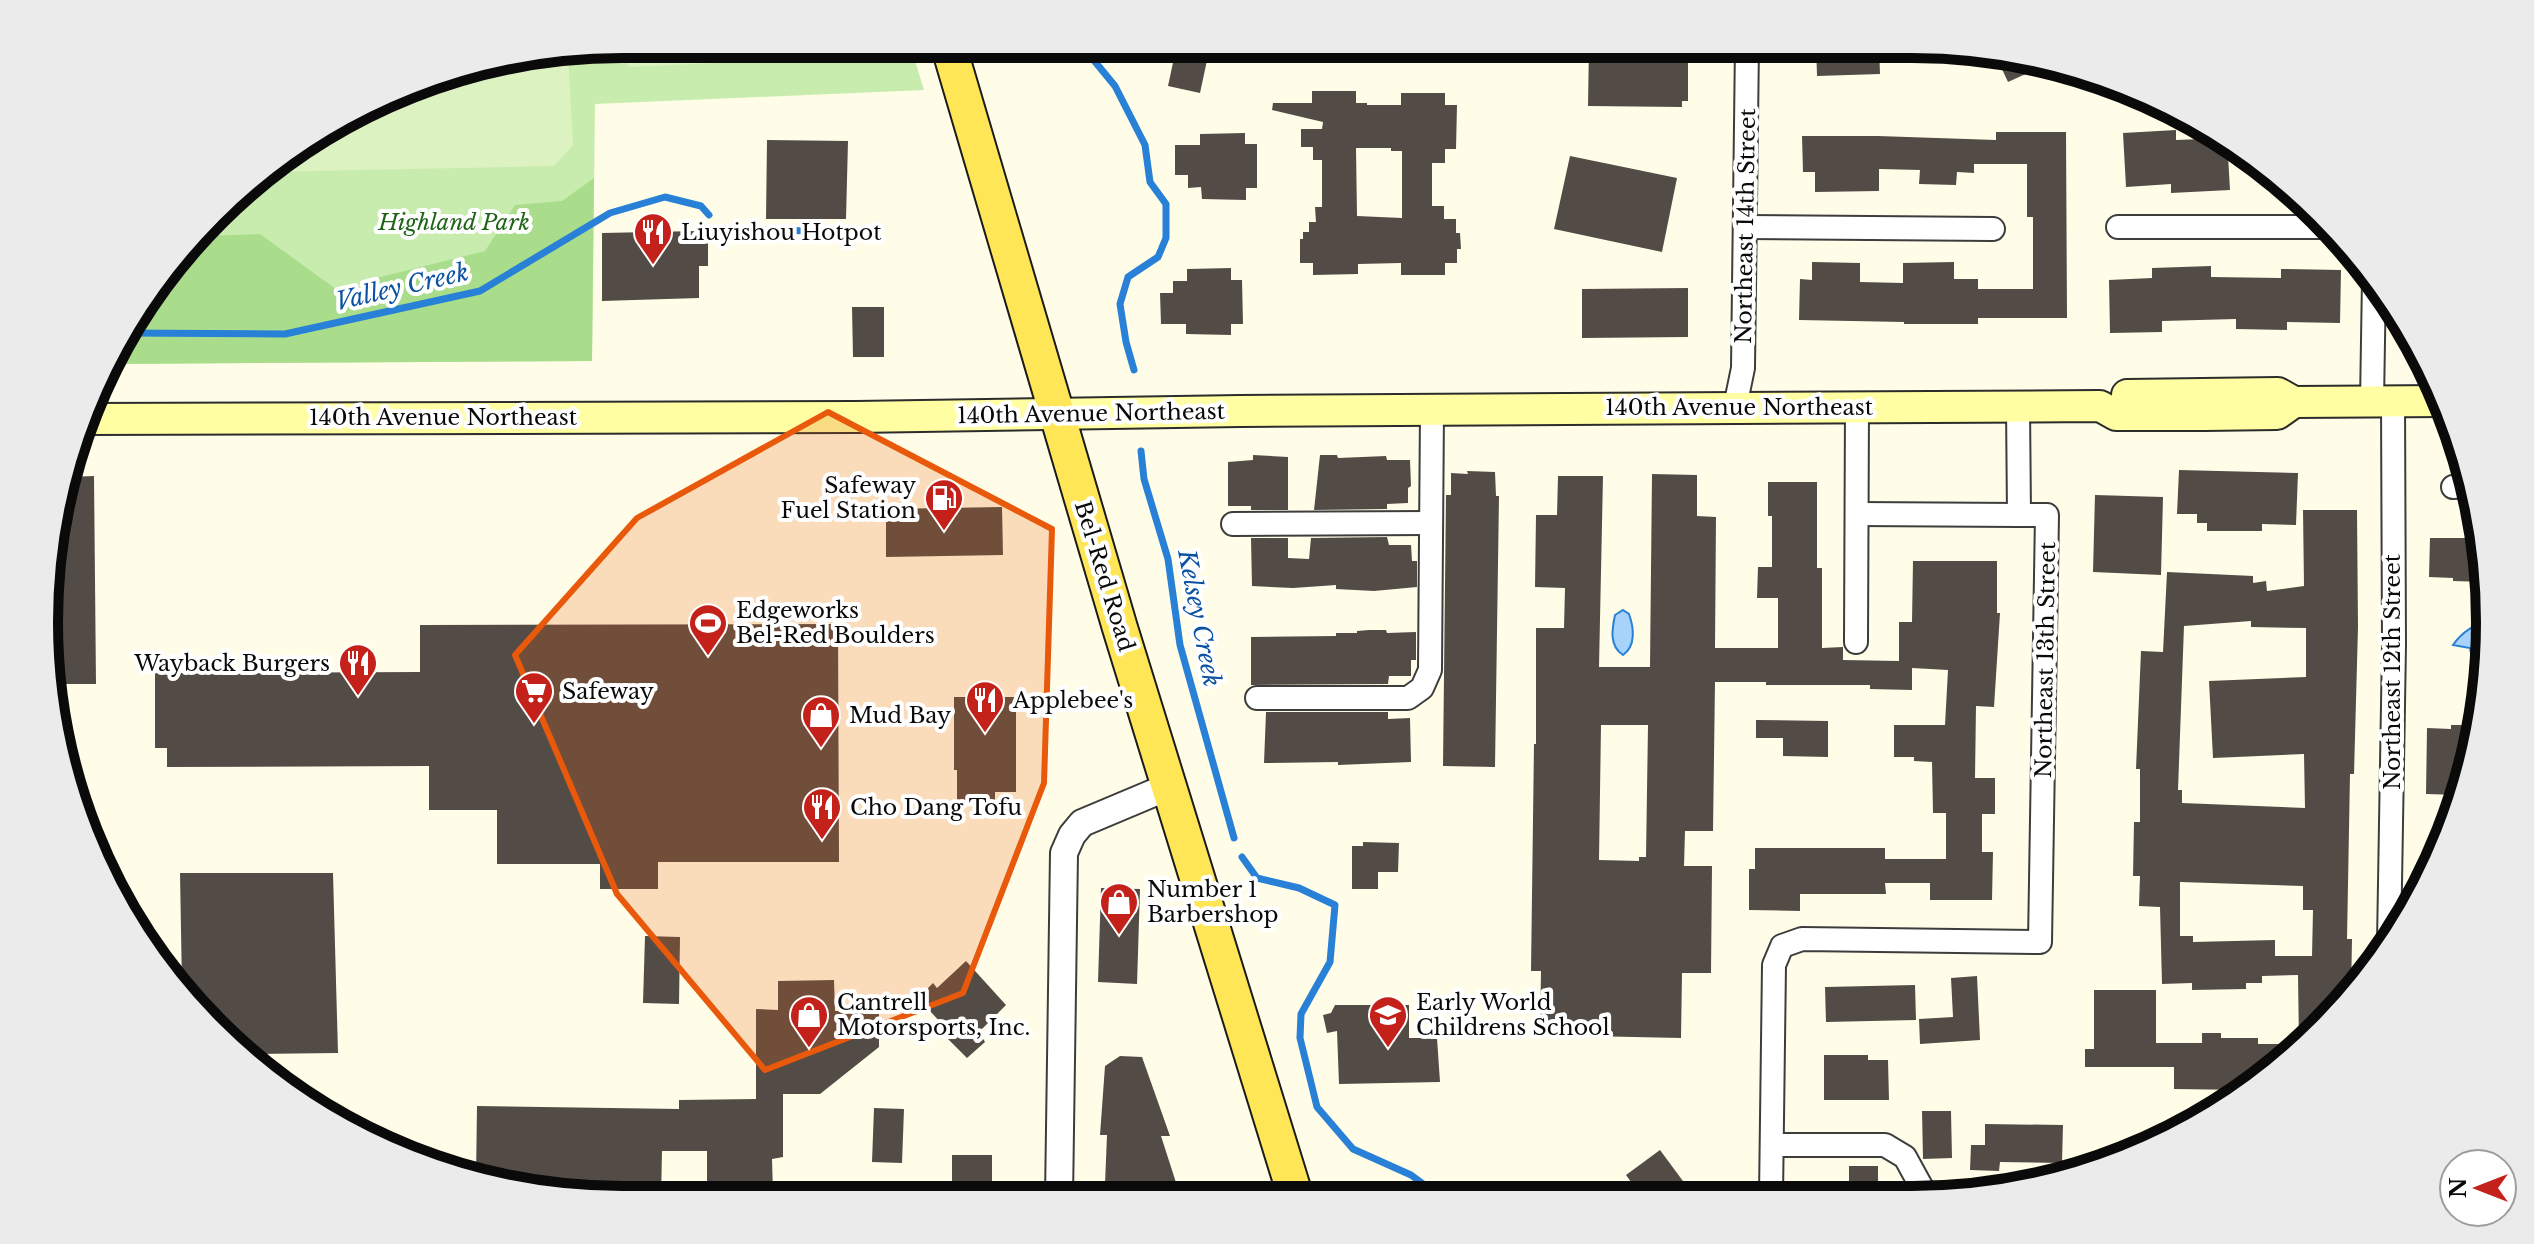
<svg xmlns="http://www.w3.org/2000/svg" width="2534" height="1244" font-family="'Libre Baskerville',serif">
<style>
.green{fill:#c8ecae}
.forest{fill:#a9dd8c}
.pitch{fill:#dcf2c1}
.water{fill:#a7d3fb;stroke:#2881d7;stroke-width:2}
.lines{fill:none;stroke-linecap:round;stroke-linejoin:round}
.stream{stroke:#2881d7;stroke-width:7}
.building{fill:#534c46;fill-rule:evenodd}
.minor-casing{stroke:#3d3d3d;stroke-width:26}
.tertiary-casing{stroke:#3d3d3d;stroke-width:30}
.secondary-casing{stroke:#2c2c2c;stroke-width:34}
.primary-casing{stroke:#1b1b1b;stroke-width:38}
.minor{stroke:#fff;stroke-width:22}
.tertiary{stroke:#fff;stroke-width:26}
.secondary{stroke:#fffea2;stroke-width:30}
.primary{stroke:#ffe657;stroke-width:34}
.marked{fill:#e8590c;fill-opacity:0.2;stroke:#e8590c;stroke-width:6;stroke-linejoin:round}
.labels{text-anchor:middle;stroke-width:8;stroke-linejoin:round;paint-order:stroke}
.park-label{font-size:22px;font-style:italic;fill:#206517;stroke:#fff}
.street-label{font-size:22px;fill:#0a0a0a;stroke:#fff}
.poi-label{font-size:22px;fill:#0a0a0a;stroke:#fff;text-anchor:start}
.water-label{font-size:24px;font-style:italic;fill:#0c52a3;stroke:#fff}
.rim{fill:none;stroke:#0a0a0a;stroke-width:10}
</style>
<rect width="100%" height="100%" fill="#fffde7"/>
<polygon class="green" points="622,44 910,44 924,90 595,104 592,361 108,364 141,301 270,164 436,75"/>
<polygon class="forest" points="594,178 592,361 108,364 141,301 202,236 260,234 344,295 380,277 485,251 515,205 562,201"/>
<g class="pitch">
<polygon points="621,44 871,44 874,55 630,67 621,56"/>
<polygon points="568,53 573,145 554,166 262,172 270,164 436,75"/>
</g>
<g class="water">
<path d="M1623,610L1629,614C1634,628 1636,646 1623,655C1609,646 1612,629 1615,615Z"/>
<path d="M2490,621V622L2485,673L2474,669L2470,648L2453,645C2462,632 2474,624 2490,621Z"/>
</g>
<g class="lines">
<g class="stream">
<polyline points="1086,44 1087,52 1115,86 1145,145 1150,182 1166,204 1166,238 1158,257 1128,277 1120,304 1126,342 1134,370"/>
<polyline points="757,230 874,232"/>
<polyline points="124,333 285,334 480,291 610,213 665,197 701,206 709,215"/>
<polyline points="1141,451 1144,479 1168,559 1180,645 1234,838"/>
<polyline points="1242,857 1257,878 1299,888 1335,905 1330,962 1301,1014 1300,1038 1317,1107 1353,1149 1411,1175 1441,1197"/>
</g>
</g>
<g class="building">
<polygon points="1177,44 1209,51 1200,93 1168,86"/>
<polygon points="1589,44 1688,44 1688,101 1682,101 1682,107 1588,106"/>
<polygon points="1816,44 1879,44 1880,74 1817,76"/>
<polygon points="1994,52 2025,55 2050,63 2008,82"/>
<path d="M1312,91H1356V103H1367V105H1401V93H1445V105H1457L1456,149H1445V163H1432V206H1444V219H1456V233H1460L1461,249H1457V263H1445V275H1401V263L1358,264V274L1313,275V263H1300V239H1303V232H1309V222H1316L1315,207H1322V160H1313V147H1301V129H1322L1323,122L1272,110L1273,103H1312ZM1356,148H1391V151H1402V218L1357,216Z"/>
<polygon points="2176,130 2176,140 2227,138 2230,190 2171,193 2171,184 2126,187 2123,133"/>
<polygon points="1996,132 2066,132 2067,318 1978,318 1978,324 1904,324 1904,322 1799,320 1800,279 1812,280 1812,262 1860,263 1860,282 1903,283 1903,263 1954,262 1954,279 1978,279 1978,289 2033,289 2033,217 2027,217 2027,164 1974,164 1974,173 1957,172 1956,185 1919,184 1920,170 1879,169 1879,191 1815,192 1815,172 1803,172 1802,136 1878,136 1996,140"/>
<polygon points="1245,133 1245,144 1257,144 1257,188 1246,188 1246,200 1202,199 1201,187 1188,188 1188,175 1175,175 1175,145 1200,145 1200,134"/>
<polygon points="767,140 848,141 846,219 766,219"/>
<polygon points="1570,156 1677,178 1662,252 1554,229"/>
<polygon points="697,231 697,242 708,242 708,266 699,266 699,298 602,301 602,233"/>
<polygon points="2211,266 2211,277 2281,278 2281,269 2341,270 2340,323 2287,322 2287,330 2236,329 2236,319 2162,321 2162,332 2110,333 2109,280 2152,278 2152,268"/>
<polygon points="1231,268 1231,280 1242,280 1243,324 1231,324 1231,335 1186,334 1186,324 1161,324 1160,293 1173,293 1173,281 1187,281 1187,269"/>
<polygon points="1688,288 1688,337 1582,338 1582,289"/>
<polygon points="852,307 884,307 884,357 853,357"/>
<polygon points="1253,455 1288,457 1288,510 1251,510 1251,506 1228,506 1228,462 1253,460"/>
<polygon points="1320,455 1337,455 1338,458 1386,456 1387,460 1410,460 1411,486 1408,488 1408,503 1387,504 1387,509 1314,510"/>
<polygon points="2179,470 2298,473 2296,525 2262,524 2262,531 2207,531 2207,523 2197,523 2197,514 2177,514"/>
<polygon points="1467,471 1495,472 1496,496 1499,496 1495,767 1443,766 1446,495 1451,495 1451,473 1468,474"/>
<path d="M1652,474L1697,475V516L1716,517L1715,648H1778V598H1757L1758,567H1772V516H1768V482H1817V568H1822V648L1843,647V660L1899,661V622H1912L1913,561H1997V613H2000L1994,707L1976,706L1975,778H1995V814H1982V852H1993L1992,900H1930V883H1885L1886,894H1800V911L1749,910V869H1755V848H1885V859H1946V813H1933L1932,762L1914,761V757H1894V725H1945L1948,670L1912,668V690L1870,689V685H1766V682H1715L1713,831H1685L1684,866H1712L1711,973H1682L1681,1038L1540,1035L1541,971H1531L1534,744H1536V628H1564L1565,588L1535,587L1536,515H1557L1558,476H1603L1599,667H1650ZM1601,725H1648L1646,857H1639V861L1599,860Z"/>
<polygon points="94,476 96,684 49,684 55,509 65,477"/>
<polygon points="2095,495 2163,497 2161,575 2093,572"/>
<polygon points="1002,507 1003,555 886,557 886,509"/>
<path d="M2303,510H2357L2358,627L2354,774H2350L2347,939H2352L2351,993L2264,1080L2247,1090L2174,1089V1067H2085V1049H2094V990H2156V1043H2202V1033H2221V1038H2258V1044H2299L2298,975L2262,976V983H2246V989L2192,990V983L2162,984L2160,907L2139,906L2140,876H2133L2134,822H2140V769H2136L2141,651L2163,652L2167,572L2253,576V583L2266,581L2267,591L2304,586ZM2251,621V627L2306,628V677L2209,681L2213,758L2304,754L2305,808L2182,803V790H2178L2184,626ZM2180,882L2303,886V910H2313L2312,956H2275V940L2193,942V936H2180Z"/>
<polygon points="1387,537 1389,545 1411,545 1412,561 1417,561 1417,587 1374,591 1336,589 1336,585 1293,588 1252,586 1251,538 1288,538 1288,558 1309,559 1311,538"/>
<polygon points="2430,538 2471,538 2471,544 2482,544 2486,582 2453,581 2453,578 2429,577"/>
<polygon points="838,624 839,862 658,862 658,889 600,889 600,864 497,864 497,810 429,810 429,766 167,767 167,748 155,748 155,673 420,672 420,625"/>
<polygon points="1369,630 1386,630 1387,633 1416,632 1416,660 1411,660 1411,676 1389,676 1388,684 1251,685 1251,637 1336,636 1336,633 1357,633 1357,631"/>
<polygon points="954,697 1016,697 1016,792 995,792 995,805 957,805 957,770 954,770"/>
<polygon points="1266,712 1388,712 1388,719 1410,718 1411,762 1338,765 1338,762 1264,763"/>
<polygon points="1756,720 1828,721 1828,757 1783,756 1783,738 1756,738"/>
<polygon points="2451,725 2472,725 2472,735 2479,735 2460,795 2426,794 2427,728 2451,729"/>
<polygon points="1363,842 1399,843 1398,872 1378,872 1378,889 1352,889 1352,846 1363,846"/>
<polygon points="180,873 333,873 338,1053 242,1054 214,1031 182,987"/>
<polygon points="1101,888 1140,889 1137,984 1098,982"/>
<polygon points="645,936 680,937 679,1004 643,1003"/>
<polygon points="966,961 1006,1005 979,1032 985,1042 967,1058 948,1039 953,1036 918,998 933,983 937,988"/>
<polygon points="1977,976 1980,1040 1920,1044 1919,1019 1953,1017 1951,978"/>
<polygon points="834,980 835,1011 879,1011 879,1047 820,1094 783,1094 783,1157 772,1159 773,1193 707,1193 707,1151 662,1151 661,1200 622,1200 509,1189 476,1179 477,1106 679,1109 679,1100 756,1099 756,1009 778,1010 778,981"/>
<polygon points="1915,985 1916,1020 1826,1022 1825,987"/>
<polygon points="1335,1005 1409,1005 1409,1038 1437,1038 1440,1082 1339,1084 1337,1031 1327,1033 1323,1015 1331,1013"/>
<polygon points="1824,1055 1868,1055 1868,1060 1888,1060 1889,1100 1824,1100"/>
<polygon points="1120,1056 1142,1057 1170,1136 1161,1136 1181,1198 1109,1198 1105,1184 1107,1135 1100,1135 1105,1066"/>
<polygon points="874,1108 904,1109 902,1163 872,1162"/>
<polygon points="1922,1111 1951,1111 1952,1158 1923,1159"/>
<polygon points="1985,1124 2063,1125 2062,1163 2000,1162 1999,1171 1970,1170 1971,1145 1985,1145"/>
<polygon points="1660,1150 1694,1196 1641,1196 1626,1175"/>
<rect x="952" y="1155" width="40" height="44"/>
<polygon points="1849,1166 1878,1166 1878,1195 1849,1196"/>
</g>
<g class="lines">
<g class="minor-casing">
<g id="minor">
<polyline points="1745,227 1993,229"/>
<polyline points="2118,227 2332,227"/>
<polyline points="2372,402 2374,279"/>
<polyline points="1735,407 1743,368 1747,44"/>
<polyline points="2453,487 2472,486"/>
<polyline points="1857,514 2019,515"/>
<polyline points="1233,524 1431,523"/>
<polyline points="1856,642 1857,406"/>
<polyline points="1257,698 1408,698 1422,688 1430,670 1432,409"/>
<polyline points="2389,943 2394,645 2393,402"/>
<polyline points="1772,1145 1885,1145 1905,1157 1922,1188 1929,1195"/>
<polyline points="1771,1196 1774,965 1782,946 1802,939 2040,942 2047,515 2019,515 2018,406"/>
</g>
</g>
<g class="tertiary-casing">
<polyline id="tertiary" points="1059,1198 1064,853 1072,835 1082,823 1170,786"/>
</g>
<g class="secondary-casing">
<g id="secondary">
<polyline points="2127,395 2278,393 2294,402 2446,401"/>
<polyline points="83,419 856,417 1240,411 2100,406 2116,415 2204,415 2277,414 2294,402"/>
</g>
</g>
<g class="primary-casing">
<polyline id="primary" points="948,44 1120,628 1296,1198"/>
</g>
<use href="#minor" class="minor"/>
<use href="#tertiary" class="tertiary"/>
<use href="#secondary" class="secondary"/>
<use href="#primary" class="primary"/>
</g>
<path class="marked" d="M828,412L1052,529L1044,783L963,993L765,1070L617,894L515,655L637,518Z"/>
<defs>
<g id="restaurant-pin" transform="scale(2)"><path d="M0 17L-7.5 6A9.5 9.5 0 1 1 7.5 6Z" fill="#c32119" stroke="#fff"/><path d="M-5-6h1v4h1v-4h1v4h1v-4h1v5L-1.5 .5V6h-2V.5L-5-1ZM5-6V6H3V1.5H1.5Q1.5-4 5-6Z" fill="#fff"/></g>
<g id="fuel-pin" transform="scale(2)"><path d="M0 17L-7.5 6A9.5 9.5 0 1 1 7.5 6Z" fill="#c32119" stroke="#fff"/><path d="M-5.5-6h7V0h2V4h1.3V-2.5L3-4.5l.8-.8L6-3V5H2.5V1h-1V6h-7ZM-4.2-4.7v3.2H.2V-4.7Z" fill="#fff"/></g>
<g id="stadium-pin" transform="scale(2)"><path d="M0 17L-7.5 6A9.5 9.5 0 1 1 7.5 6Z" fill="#c32119" stroke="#fff"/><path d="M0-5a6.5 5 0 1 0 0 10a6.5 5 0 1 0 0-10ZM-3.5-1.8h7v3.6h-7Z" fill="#fff"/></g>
<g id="supermarket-pin" transform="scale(2)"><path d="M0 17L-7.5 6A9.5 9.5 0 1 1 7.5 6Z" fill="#c32119" stroke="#fff"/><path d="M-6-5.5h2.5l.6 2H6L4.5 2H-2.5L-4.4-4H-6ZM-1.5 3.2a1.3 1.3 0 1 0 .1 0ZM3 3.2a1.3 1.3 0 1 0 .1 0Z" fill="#fff"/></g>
<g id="shop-pin" transform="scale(2)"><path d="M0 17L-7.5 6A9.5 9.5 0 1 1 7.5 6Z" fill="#c32119" stroke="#fff"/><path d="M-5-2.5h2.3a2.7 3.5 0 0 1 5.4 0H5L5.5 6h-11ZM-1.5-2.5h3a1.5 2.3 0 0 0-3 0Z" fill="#fff"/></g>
<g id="school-pin" transform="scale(2)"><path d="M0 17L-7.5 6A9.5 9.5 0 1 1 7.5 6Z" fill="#c32119" stroke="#fff"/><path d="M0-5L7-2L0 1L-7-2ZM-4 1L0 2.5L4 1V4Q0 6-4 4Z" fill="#fff"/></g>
</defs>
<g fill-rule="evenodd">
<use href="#restaurant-pin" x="653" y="232"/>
<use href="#fuel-pin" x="944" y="498"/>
<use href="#stadium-pin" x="708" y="623"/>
<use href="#restaurant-pin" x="358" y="663"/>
<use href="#supermarket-pin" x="534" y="691"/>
<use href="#restaurant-pin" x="985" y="700"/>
<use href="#shop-pin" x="821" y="715"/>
<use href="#restaurant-pin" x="822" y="807"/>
<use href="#shop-pin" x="1119" y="902"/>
<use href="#shop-pin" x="809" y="1015"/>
<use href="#school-pin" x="1388" y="1015"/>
</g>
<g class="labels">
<g class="park-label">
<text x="454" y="230">Highland Park</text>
</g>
<g class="street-label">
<text transform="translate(1745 226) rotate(-89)" y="8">Northeast 14th Street</text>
<text x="1739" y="415">140th Avenue Northeast</text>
<text transform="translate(1091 413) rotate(-1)" y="8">140th Avenue Northeast</text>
<text x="443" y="425">140th Avenue Northeast</text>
<text transform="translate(1105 576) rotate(73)" y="8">Bel-Red Road</text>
<text transform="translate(2045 660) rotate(-89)" y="8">Northeast 13th Street</text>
<text transform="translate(2392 672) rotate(-90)" y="8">Northeast 12th Street</text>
</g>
<g class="poi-label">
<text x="681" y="240">Liuyishou Hotpot</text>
<text x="916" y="493" text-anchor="end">Safeway<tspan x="916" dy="25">Fuel Station</tspan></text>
<text x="736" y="618">Edgeworks<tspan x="736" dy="25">Bel-Red Boulders</tspan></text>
<text x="330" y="671" text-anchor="end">Wayback Burgers</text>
<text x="562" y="699">Safeway</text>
<text x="1013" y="708">Applebee's</text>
<text x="849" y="723">Mud Bay</text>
<text x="850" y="815">Cho Dang Tofu</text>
<text x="1147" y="897">Number 1<tspan x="1147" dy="25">Barbershop</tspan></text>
<text x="837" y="1010">Cantrell<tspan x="837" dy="25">Motorsports, Inc.</tspan></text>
<text x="1416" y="1010">Early World<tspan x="1416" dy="25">Childrens School</tspan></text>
</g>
<g class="water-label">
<text transform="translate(402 287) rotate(-13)" y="8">Valley Creek</text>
<text transform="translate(1199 618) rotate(79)" y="8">Kelsey Creek</text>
</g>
</g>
<path d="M0 0H2534V1244H0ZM622 58H1912A564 564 0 0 1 2476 622V622A564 564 0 0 1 1912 1186H622A564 564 0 0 1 58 622V622A564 564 0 0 1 622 58Z" fill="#ebebeb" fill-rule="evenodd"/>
<path class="rim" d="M622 58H1912A564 564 0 0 1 2476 622V622A564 564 0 0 1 1912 1186H622A564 564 0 0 1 58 622V622A564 564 0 0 1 622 58Z"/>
<g transform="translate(2478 1188) rotate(270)"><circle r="38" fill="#ffffff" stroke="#9d9d9d" stroke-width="2"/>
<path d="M0-6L14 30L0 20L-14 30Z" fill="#c32119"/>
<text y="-12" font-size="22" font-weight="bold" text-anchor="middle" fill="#0a0a0a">N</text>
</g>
</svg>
